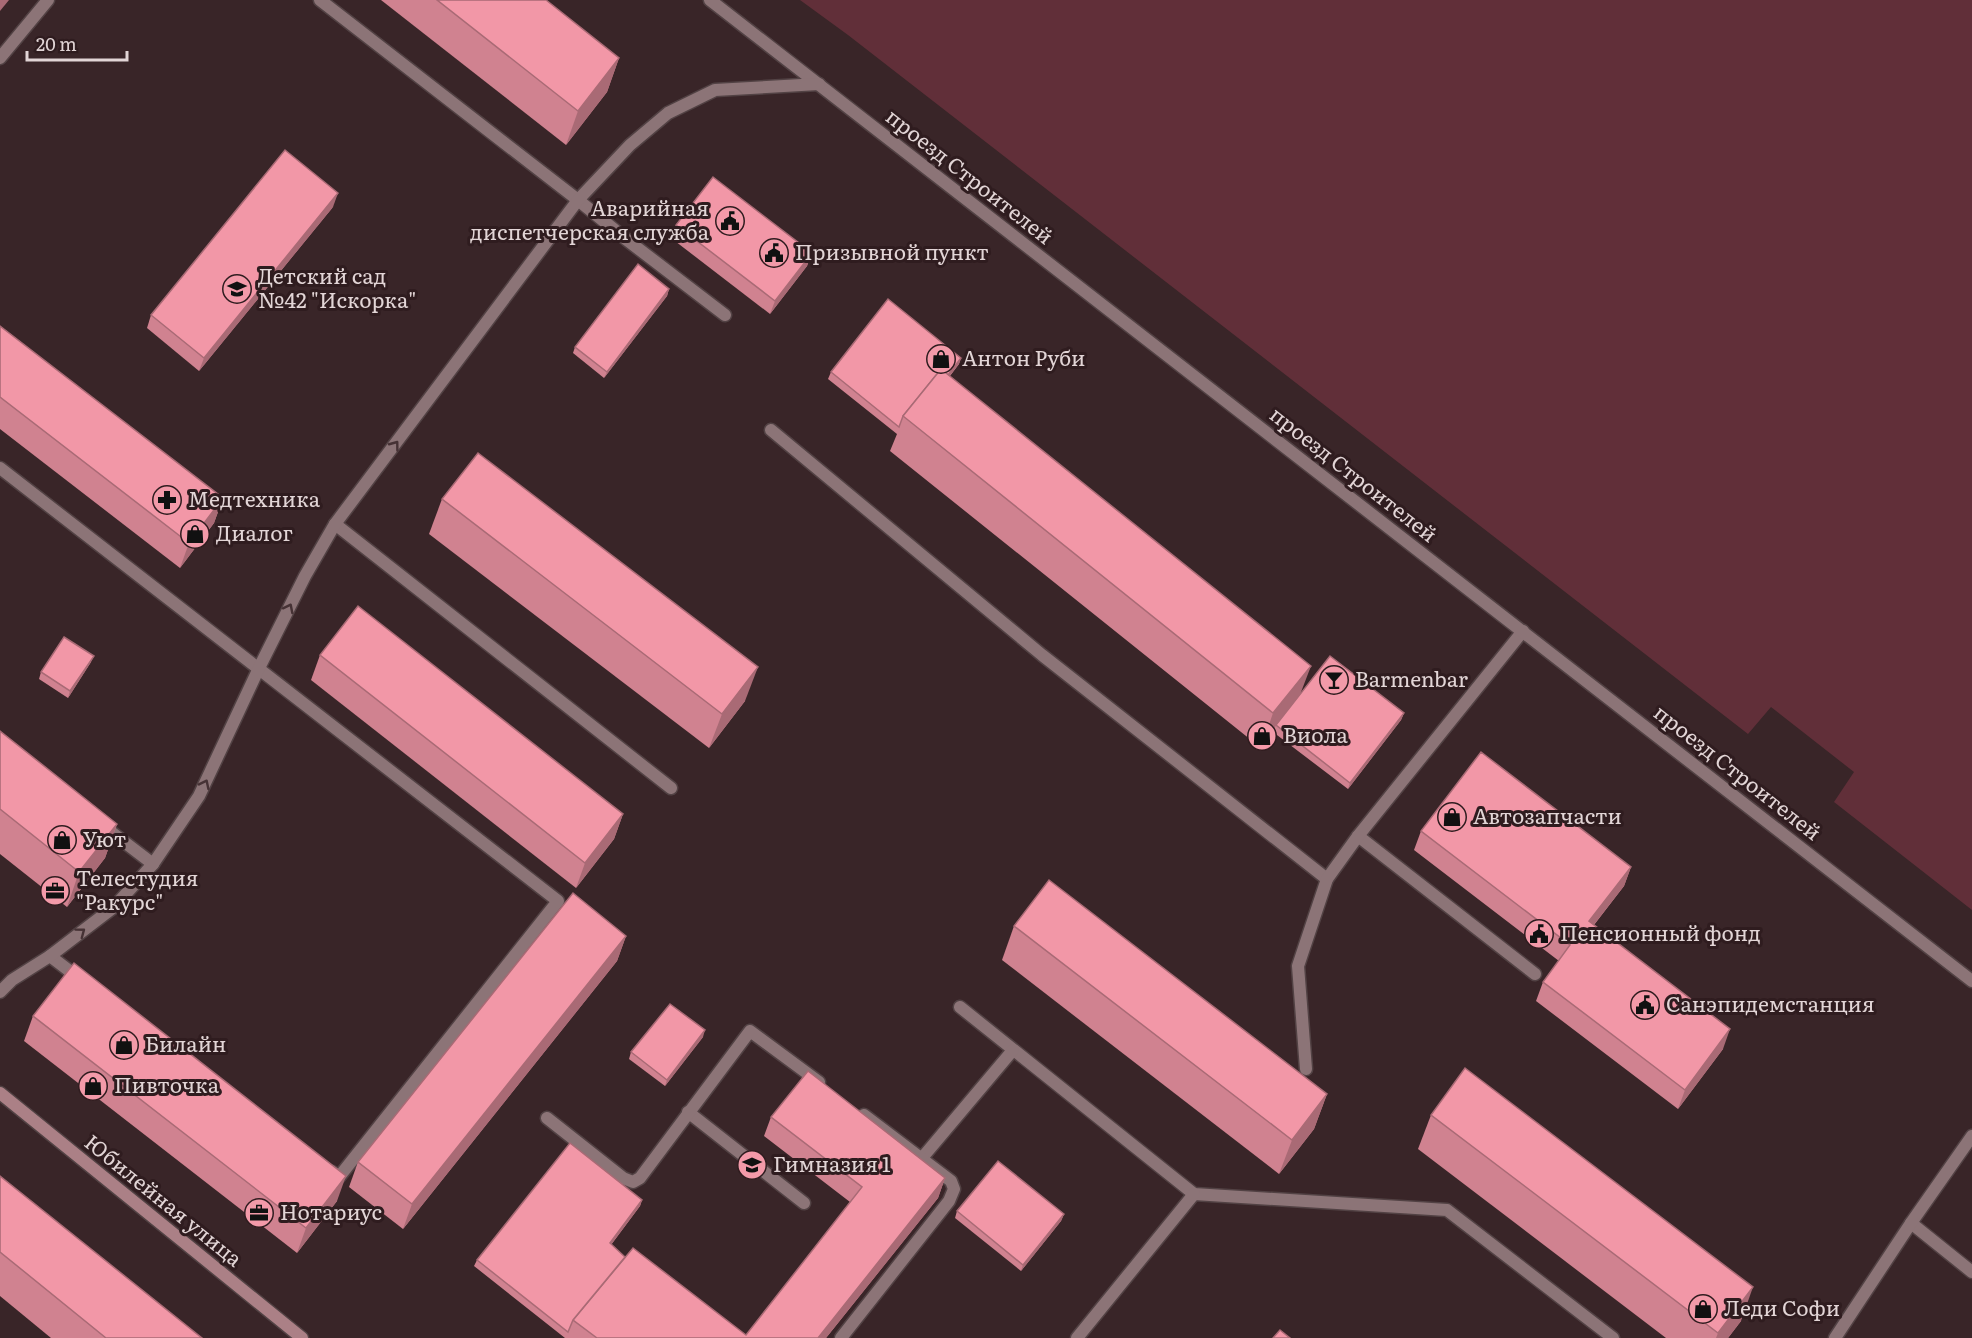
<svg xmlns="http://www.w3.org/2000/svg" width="1972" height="1338" font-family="Literata,serif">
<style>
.green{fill:#612f39}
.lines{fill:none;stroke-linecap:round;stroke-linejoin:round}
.lane-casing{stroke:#524244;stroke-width:15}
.street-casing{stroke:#524244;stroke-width:15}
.secondary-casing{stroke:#524244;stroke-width:15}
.lane{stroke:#8c7477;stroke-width:12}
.street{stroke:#8c7477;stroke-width:12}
.secondary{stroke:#ab8086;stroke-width:12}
.wall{fill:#d08290}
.shaded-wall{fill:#a96a75}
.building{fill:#f297a7;stroke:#a96a75;stroke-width:1.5}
.oneway{stroke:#463235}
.labels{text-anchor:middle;stroke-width:6;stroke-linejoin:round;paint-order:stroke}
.street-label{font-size:21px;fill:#e2d5d6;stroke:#2f1c1f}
.poi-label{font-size:21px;fill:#e2d5d6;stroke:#2f1c1f;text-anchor:start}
</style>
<rect width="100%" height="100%" fill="#392528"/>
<polygon class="green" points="800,0 1972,0 1972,910 1834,802 1854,772 1771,707 1748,734 848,35"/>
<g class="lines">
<g class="lane-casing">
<g id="lane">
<polyline points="320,0 578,200 627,240 725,315"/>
<polyline points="0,58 48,0"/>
<polyline points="771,430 1042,655 1327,879"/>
<polyline points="0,468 558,901 339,1177 332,1172"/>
<polyline points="335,524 671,788"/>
<polyline points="102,825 153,864"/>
<polyline points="1358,836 1535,974"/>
<polyline points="50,956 80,979"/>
<polyline points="960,1007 1194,1194 1447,1210 1613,1338"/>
<polyline points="1306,1069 1298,966 1327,879 1358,836 1523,631"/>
<polyline points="688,1112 804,1203"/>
<polyline points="547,1118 623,1178 633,1182 640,1178 750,1031 819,1082"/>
<polyline points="922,1158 1013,1050"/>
<polyline points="1911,1223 1972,1272"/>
<polyline points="841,1338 949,1201 954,1189 951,1181 864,1115"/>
<polyline points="1077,1338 1194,1194"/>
<polyline points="1835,1338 1911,1223 1972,1136"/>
</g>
</g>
<g class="street-casing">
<g id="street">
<polyline points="710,0 1972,981"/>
<polyline points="0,992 12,980 50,956 114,907 153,864 199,796 259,668 305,576 335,524 578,200 630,145 668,113 715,90 819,84"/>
</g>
</g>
<g class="secondary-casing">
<polyline id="secondary" points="0,1093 302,1338"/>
</g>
<use href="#lane" class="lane"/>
<use href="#street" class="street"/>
<use href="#secondary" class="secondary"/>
</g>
<g class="wall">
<polygon points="381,0 546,0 619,58 607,92 566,145"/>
<polygon points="333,207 199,371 147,328 151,315"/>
<polygon points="676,225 812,253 807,266 770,314 671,238"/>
<polygon points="669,289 667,296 604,378 573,353 575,347"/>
<polygon points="0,326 223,498 214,523 180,568 0,429"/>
<polygon points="961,358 959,364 950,376 1301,693 1404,713 1401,720 1348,789 1273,732 1261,748 890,451 897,434 828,379 831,372"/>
<polygon points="442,499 745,701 709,748 429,534"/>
<polygon points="320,655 623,814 614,839 576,888 311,680"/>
<polygon points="91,662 68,698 39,679 41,672"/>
<polygon points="0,731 117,824 105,858 67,907 0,854"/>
<polygon points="1421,831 1631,867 1624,886 1594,925 1723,1049 1678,1109 1536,1001 1543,982 1559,961 1414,850"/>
<polygon points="1014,926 1327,1094 1314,1129 1279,1174 1002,960"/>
<polygon points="626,936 617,961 403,1229 349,1187 358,1162"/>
<polygon points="33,1016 337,1201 297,1253 24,1041"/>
<polygon points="703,1037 665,1086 629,1059 631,1052"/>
<polygon points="1431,1115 1741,1321 1728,1338 1666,1338 1418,1149"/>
<polygon points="771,1117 945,1178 938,1198 826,1338 565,1338 474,1266 477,1260 642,1200 640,1206 611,1245 625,1257 746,1335 850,1202 764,1136"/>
<polygon points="0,1176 202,1338 51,1338 0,1296"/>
<polygon points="957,1211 1064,1214 1061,1221 1021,1271 955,1218"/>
</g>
<g class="shaded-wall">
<polygon points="0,0 9,0 0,11"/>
<polygon points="619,58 607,92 566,145 578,111"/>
<polygon points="338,193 333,207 199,371 204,358"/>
<polygon points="812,253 807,266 770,314 775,301"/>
<polygon points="669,289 667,296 604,378 607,372"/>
<polygon points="961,358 959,364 912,423 910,422"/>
<polygon points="223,498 214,523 180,568 189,543"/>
<polygon points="94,656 91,662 68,698 70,691"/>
<polygon points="1311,666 1298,700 1276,725 1273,732 1261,748 1273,713"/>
<polygon points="758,667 745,701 709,748 722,714"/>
<polygon points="1404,713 1401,720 1348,789 1350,783"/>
<polygon points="623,814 614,839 576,888 585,863"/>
<polygon points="117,824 105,858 67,907 79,872"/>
<polygon points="1631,867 1624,886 1582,940 1589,921"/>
<polygon points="626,936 617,961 403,1229 412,1204"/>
<polygon points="1730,1029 1723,1049 1678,1109 1685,1090"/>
<polygon points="705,1030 703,1037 665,1086 667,1080"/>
<polygon points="1327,1094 1314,1129 1279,1174 1292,1140"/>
<polygon points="346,1176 337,1201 297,1253 306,1228"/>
<polygon points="945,1178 938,1198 826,1338 818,1338"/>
<polygon points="642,1200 640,1206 607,1250 610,1243"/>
<polygon points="1064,1214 1061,1221 1021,1271 1023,1265"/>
<polygon points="1753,1287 1741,1321 1728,1338 1716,1338 1718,1333"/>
</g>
<g class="building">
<polygon points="437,0 546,0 619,58 578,111"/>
<polygon points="285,150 338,193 204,358 151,315"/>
<polygon points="713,177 812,253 775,301 676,225"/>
<polygon points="638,264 669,289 607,372 575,347"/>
<polygon points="888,299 961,358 948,375 941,369 903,416 899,427 831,372"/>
<polygon points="0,326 223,498 189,543 0,397"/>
<polygon points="941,369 1311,666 1273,713 903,416"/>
<polygon points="478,453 758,667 722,714 442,499"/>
<polygon points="358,606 623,814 585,863 320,655"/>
<polygon points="64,637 94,656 70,691 41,672"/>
<polygon points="1330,656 1404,713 1350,783 1276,725"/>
<polygon points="0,731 117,824 79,872 0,809"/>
<polygon points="1481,752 1631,867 1589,921 1730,1029 1685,1090 1543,982 1570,945 1421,831"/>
<polygon points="1049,880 1327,1094 1292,1140 1014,926"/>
<polygon points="573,893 626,936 412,1204 358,1162"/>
<polygon points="74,963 346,1176 306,1228 33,1016"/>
<polygon points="670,1004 705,1030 667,1080 631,1052"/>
<polygon points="1465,1068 1753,1287 1718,1333 1431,1115"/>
<polygon points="808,1071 945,1178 818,1338 597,1338 573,1320 633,1248 746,1335 862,1187 771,1117"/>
<polygon points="570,1143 642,1200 610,1243 625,1257 573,1320 568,1332 477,1260"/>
<polygon points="998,1161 1064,1214 1023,1265 957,1211"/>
<polygon points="0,1176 202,1338 106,1338 0,1252"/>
<polygon points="1280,1330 1290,1338 1273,1338"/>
</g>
<defs><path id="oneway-chevron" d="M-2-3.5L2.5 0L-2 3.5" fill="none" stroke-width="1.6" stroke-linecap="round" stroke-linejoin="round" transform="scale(1.5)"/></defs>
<g class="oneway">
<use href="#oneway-chevron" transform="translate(395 445) rotate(-53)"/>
<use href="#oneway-chevron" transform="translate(289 608) rotate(-63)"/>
<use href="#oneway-chevron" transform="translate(205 784) rotate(-64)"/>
<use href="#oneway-chevron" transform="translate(81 932) rotate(-37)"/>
</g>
<defs>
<g id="civic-disc" transform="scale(1.5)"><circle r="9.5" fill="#f39aa9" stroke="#2f1c1f"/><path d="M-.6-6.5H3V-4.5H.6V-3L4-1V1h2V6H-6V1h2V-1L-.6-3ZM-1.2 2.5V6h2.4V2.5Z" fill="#111"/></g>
<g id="school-disc" transform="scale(1.5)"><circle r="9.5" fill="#f39aa9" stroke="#2f1c1f"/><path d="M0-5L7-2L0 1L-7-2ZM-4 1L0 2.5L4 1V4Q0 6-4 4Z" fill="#111"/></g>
<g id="shop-disc" transform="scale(1.5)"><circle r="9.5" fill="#f39aa9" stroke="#2f1c1f"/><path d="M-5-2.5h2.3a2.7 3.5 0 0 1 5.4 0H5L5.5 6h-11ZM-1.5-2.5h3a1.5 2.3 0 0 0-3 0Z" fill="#111"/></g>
<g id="pharmacy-disc" transform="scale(1.5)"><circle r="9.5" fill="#f39aa9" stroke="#2f1c1f"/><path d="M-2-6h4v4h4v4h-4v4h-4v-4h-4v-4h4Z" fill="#111"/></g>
<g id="bar-disc" transform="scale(1.5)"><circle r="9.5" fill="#f39aa9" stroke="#2f1c1f"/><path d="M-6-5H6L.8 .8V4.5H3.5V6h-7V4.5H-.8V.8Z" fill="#111"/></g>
<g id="office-disc" transform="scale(1.5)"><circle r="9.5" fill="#f39aa9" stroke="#2f1c1f"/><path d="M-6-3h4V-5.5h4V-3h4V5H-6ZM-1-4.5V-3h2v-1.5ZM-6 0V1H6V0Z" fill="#111"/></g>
</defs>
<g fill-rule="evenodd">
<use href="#civic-disc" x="730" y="221"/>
<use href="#civic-disc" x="774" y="253"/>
<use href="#school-disc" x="237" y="289"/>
<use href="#shop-disc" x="941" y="359"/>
<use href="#pharmacy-disc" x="167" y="500"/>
<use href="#shop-disc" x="195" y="534"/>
<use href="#bar-disc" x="1334" y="680"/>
<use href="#shop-disc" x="1262" y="736"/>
<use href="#shop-disc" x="1452" y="817"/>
<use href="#shop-disc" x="62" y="840"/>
<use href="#office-disc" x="55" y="891"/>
<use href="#civic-disc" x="1539" y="934"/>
<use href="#civic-disc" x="1645" y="1005"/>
<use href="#shop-disc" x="124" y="1045"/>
<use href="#shop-disc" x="93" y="1086"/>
<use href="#school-disc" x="752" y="1165"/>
<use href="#office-disc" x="259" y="1213"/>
<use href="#shop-disc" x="1703" y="1309"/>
</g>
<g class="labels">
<g class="street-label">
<text transform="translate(969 177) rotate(38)" y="7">проезд Строителей</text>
<text transform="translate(1353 475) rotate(38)" y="7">проезд Строителей</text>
<text transform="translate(1737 773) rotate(38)" y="7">проезд Строителей</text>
<text transform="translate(163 1201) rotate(39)" y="7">Юбилейная улица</text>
</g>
<g class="poi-label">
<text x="709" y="216" text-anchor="end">Аварийная<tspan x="709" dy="24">диспетчерская служба</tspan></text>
<text x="795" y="260">Призывной пункт</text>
<text x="258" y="284">Детский сад<tspan x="258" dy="24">№42 "Искорка"</tspan></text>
<text x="962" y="366">Антон Руби</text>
<text x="188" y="507">Медтехника</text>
<text x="216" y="541">Диалог</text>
<text x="1355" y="687">Barmenbar</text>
<text x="1283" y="743">Виола</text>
<text x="1473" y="824">Автозапчасти</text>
<text x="83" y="847">Уют</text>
<text x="76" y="886">Телестудия<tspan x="76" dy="24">"Ракурс"</tspan></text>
<text x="1560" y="941">Пенсионный фонд</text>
<text x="1666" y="1012">Санэпидемстанция</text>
<text x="145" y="1052">Билайн</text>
<text x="114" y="1093">Пивточка</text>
<text x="773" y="1172">Гимназия 1</text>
<text x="280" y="1220">Нотариус</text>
<text x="1724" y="1316">Леди Софи</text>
</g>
</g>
<path d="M27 51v9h100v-9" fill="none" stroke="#e2d5d6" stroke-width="3"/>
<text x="36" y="51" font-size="18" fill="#e2d5d6" stroke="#2f1c1f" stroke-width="4.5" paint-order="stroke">20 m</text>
</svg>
